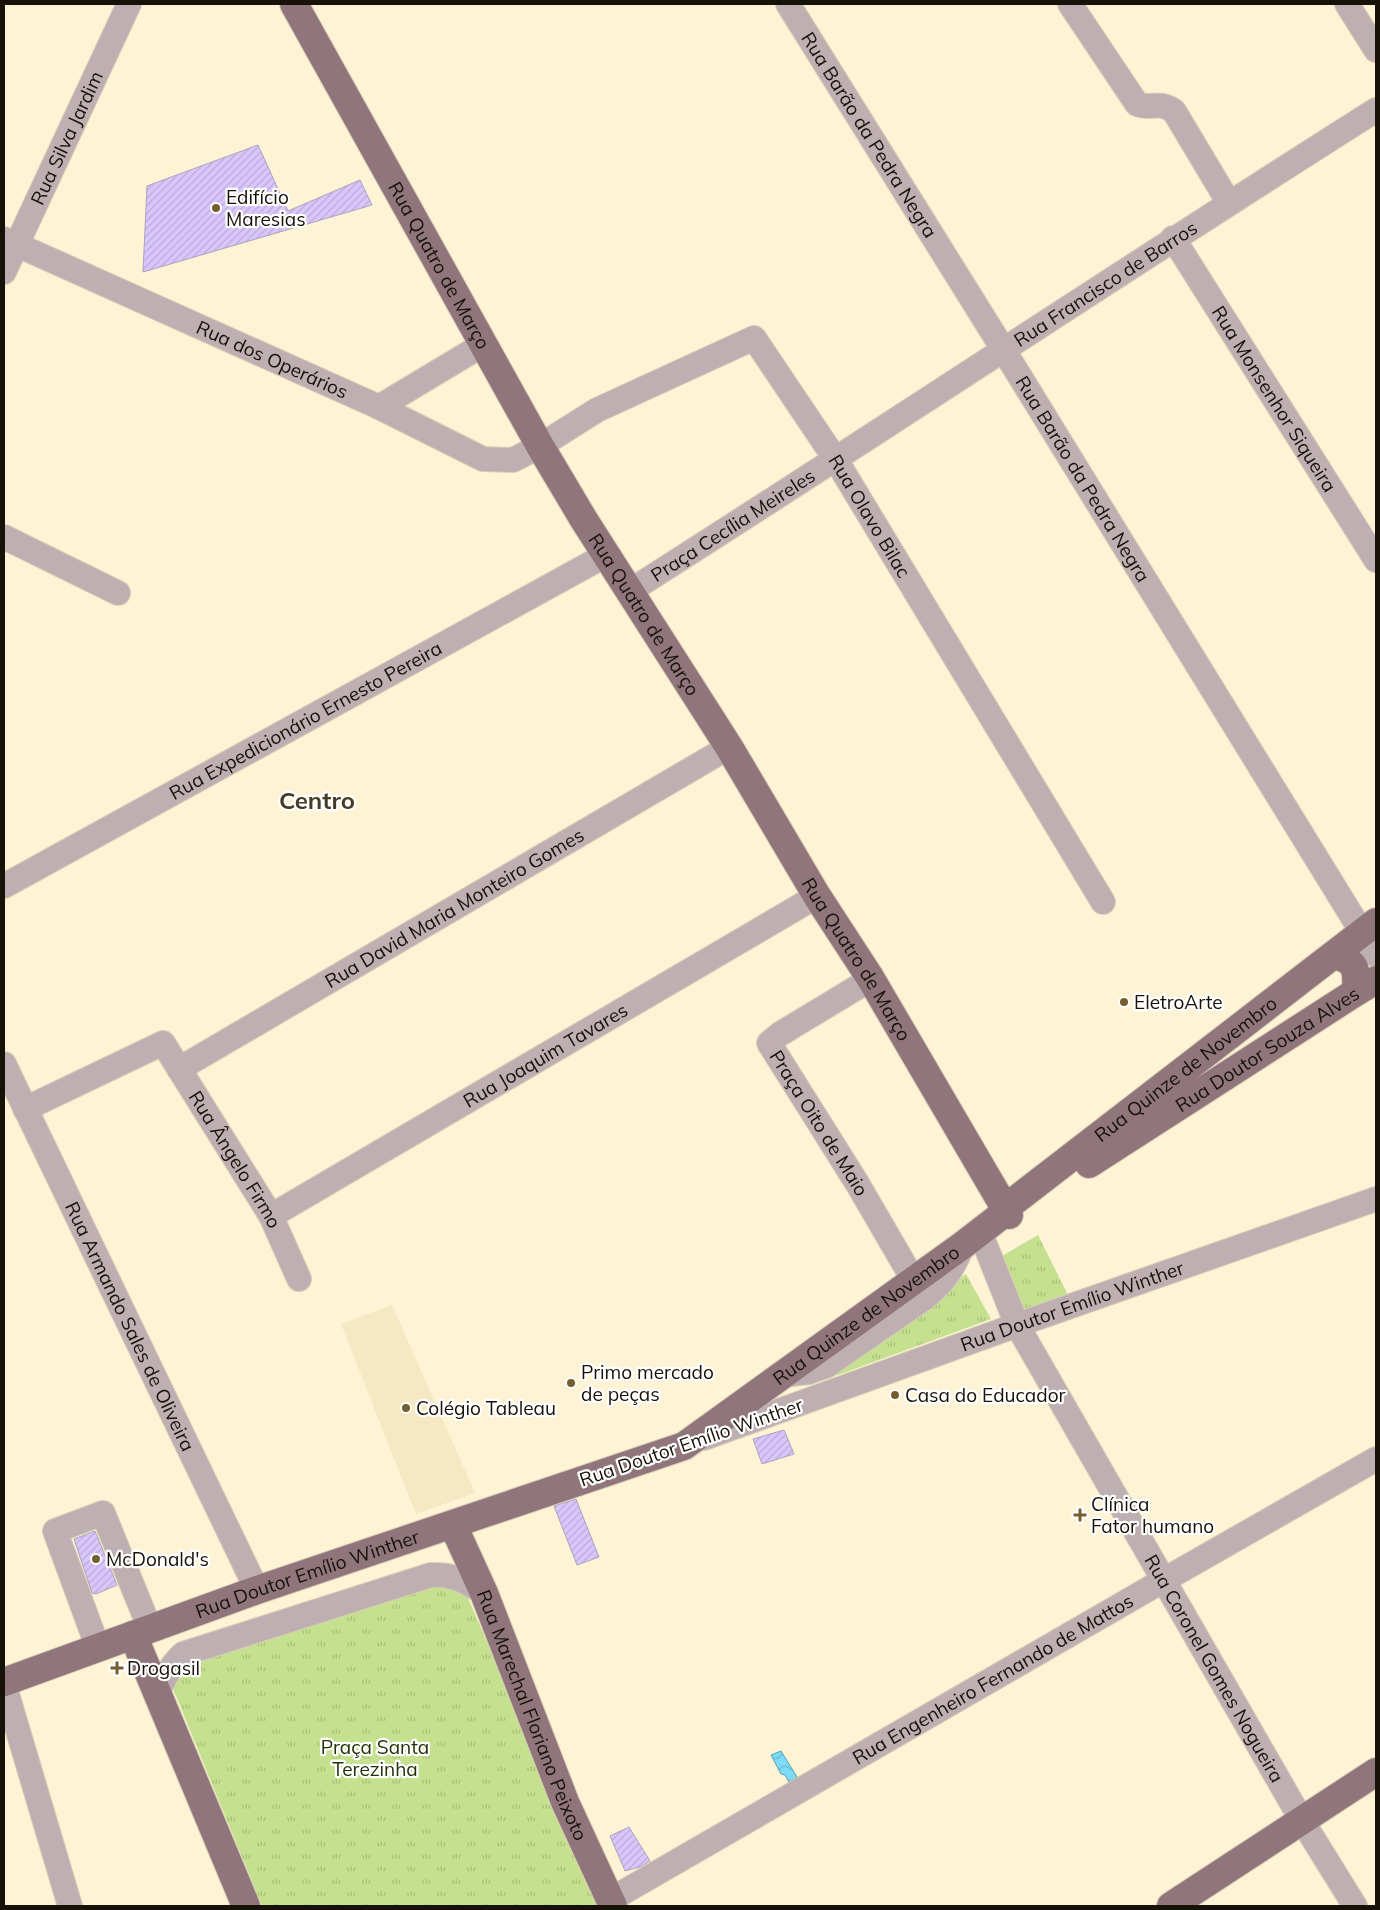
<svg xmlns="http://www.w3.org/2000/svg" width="1380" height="1910" font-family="Mulish,sans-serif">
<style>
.built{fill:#f5e8c3}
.grass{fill:url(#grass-tufts)}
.water{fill:url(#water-waves);stroke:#5d9fb0}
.building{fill:url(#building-hatch);stroke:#aba2be}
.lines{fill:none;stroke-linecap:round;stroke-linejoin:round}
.minor-casing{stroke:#d9cfb4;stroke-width:26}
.major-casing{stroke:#d9cfb4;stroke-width:30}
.minor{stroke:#beafb2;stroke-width:24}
.major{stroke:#90767c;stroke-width:28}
.poi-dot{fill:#745f2e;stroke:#fff;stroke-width:2}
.labels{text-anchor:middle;stroke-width:4.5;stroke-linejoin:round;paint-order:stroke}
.street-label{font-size:19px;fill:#161208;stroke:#fff}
.poi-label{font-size:19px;fill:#161208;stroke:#fff;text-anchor:start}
.park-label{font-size:19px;fill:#232f07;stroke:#fff}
.district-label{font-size:24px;font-weight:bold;fill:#453c24;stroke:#fff}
</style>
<defs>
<pattern id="grass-tufts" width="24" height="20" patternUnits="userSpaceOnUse" patternTransform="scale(1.25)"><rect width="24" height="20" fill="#c5e18f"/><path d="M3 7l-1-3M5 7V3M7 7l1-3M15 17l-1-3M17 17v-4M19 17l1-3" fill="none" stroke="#a8c07a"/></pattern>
<pattern id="water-waves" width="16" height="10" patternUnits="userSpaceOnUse" patternTransform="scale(1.25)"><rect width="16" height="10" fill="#7bdbf8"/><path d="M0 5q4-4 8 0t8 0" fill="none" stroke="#6abbd3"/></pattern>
<pattern id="building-hatch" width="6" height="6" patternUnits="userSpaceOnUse" patternTransform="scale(1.25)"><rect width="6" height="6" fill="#d9c7fc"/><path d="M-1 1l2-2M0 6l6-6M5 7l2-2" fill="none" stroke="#baaad6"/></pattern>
</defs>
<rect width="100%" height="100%" fill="#fef3d5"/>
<polygon class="built" points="392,1305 475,1493 416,1514 341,1324"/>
<g class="grass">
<polygon points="1038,1235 1068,1295 1018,1314 995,1260"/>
<polygon points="966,1274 991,1319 827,1379"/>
<polygon points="439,1578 463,1587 603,1906 262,1906 167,1674"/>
</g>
<polygon class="water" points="781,1751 797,1777 789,1782 785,1775 781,1774 771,1755"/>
<g class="building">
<polygon points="258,145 288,211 360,180 372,205 143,272 147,186"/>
<polygon points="784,1430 794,1454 762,1464 753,1439"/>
<polygon points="576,1499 599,1557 577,1565 554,1506"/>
<polygon points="95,1531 117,1585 96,1594 92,1593 74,1539"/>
<polygon points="629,1827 650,1861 640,1867 625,1871 610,1836"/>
</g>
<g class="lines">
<g class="minor-casing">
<g id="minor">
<path id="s1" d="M788,4L1003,349L1376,955"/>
<path d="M1070,4L1137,104C1152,110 1158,100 1174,111L1229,203"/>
<polyline points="1347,4 1376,50"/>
<path id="s2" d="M1173,238L1376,560"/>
<path id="s3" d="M4,239L379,407L483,459L513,460L540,446L597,410L754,338L836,460L1103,902"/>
<path id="s4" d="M4,272L129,4"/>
<polyline points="379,407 484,344"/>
<polyline points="4,537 118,593"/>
<path id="s5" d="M630,591C880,432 1126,268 1376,110"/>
<path id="s6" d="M4,886L606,555"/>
<path id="s7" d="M871,979L780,1034L769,1043L857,1183L914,1281"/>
<path id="s8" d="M4,1064L257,1590"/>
<path id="s9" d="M179,1069L729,747"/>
<path id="s10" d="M25,1109L163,1043L271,1216L299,1279"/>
<path id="s11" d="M271,1216L817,896"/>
<path id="s12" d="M980,1232L1017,1325L1301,1819L1355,1906"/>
<path d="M783,1375L809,1372L826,1366L926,1297C946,1281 953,1268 963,1245"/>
<path id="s13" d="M704,1438L1017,1325L1376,1199"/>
<polyline points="98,1648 55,1531 103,1513 150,1629"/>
<polyline points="4,1684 70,1906"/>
<path d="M157,1696C163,1679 170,1666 183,1654L431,1575C454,1574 464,1581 484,1593"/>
<path id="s14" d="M610,1900L1164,1580L1376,1459"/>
</g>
</g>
<g class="major-casing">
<g id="major">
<path id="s15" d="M294,4L540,446L584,520L729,747L817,896L871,979L1009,1215"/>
<path d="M1334,955C1357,961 1357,970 1356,992"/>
<path id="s16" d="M1089,1164L1356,992L1376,980"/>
<path id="s17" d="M453,1525L484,1593L565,1802L613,1906"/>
<polyline points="133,1635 246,1906"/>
<path id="s18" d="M4,1682L257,1590L684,1446L963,1245L998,1218L1004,1209L1376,922"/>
<polyline points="1171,1906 1376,1772"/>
</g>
</g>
<use href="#minor" class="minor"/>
<use href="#major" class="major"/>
</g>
<g class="poi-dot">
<circle cx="216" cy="208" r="5"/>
<circle cx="1124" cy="1002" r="5"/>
<circle cx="571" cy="1383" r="5"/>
<circle cx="895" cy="1395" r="5"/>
<circle cx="406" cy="1408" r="5"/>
<path d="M1077.5 1507.5h5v5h5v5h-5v5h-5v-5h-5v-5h5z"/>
<circle cx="96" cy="1559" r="5"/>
<path d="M114.5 1660.5h5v5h5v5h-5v5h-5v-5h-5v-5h5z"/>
</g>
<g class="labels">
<g class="street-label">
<text dy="7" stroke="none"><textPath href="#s1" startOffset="154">Rua Barão da Pedra Negra</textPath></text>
<text dy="7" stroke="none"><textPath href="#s4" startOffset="148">Rua Silva Jardim</textPath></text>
<text dy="7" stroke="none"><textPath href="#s15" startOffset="299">Rua Quatro de Março</textPath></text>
<text dy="7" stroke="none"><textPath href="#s5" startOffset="566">Rua Francisco de Barros</textPath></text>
<text dy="7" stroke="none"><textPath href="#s3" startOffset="294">Rua dos Operários</textPath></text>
<text dy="7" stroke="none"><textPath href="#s2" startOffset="190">Rua Monsenhor Siqueira</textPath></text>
<text dy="7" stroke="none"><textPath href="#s1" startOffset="559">Rua Barão da Pedra Negra</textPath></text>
<text dy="7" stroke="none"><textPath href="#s3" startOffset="1040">Rua Olavo Bilac</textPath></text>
<text dy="7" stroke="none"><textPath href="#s5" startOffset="122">Praça Cecília Meireles</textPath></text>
<text dy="7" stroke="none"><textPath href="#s15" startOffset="704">Rua Quatro de Março</textPath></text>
<text dy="7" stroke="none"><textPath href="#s6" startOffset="344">Rua Expedicionário Ernesto Pereira</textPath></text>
<text dy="7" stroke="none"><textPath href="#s9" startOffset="319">Rua David Maria Monteiro Gomes</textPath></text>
<text dy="7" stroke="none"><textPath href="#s15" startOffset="1109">Rua Quatro de Março</textPath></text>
<text dy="7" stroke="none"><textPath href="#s16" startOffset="212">Rua Doutor Souza Alves</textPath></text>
<text dy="7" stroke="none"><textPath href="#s11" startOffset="318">Rua Joaquim Tavares</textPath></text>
<text dy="7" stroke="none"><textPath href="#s18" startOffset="1348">Rua Quinze de Novembro</textPath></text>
<text dy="7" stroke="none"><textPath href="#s7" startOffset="215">Praça Oito de Maio</textPath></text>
<text dy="7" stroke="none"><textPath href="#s10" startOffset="290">Rua Ângelo Firmo</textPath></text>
<text dy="7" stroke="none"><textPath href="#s13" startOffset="391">Rua Doutor Emílio Winther</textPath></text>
<text dy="7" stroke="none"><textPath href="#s18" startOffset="944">Rua Quinze de Novembro</textPath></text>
<text dy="7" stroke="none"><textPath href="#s8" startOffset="291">Rua Armando Sales de Oliveira</textPath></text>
<text transform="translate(691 1442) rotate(-19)" y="7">Rua Doutor Emílio Winther</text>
<text dy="7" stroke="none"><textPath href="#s18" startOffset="322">Rua Doutor Emílio Winther</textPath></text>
<text dy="7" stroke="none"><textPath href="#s12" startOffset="496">Rua Coronel Gomes Nogueira</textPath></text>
<text dy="7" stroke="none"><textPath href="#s14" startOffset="442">Rua Engenheiro Fernando de Mattos</textPath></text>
<text dy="7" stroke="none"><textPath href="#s17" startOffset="206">Rua Marechal Floriano Peixoto</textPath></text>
</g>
<g class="poi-label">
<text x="226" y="204">Edifício<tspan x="226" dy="22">Maresias</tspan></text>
<text x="1134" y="1009">EletroArte</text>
<text x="581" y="1379">Primo mercado<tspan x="581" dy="22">de peças</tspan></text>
<text x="905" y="1402">Casa do Educador</text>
<text x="416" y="1415">Colégio Tableau</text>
<text x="1091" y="1511">Clínica<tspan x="1091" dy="22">Fator humano</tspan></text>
<text x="106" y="1566">McDonald's</text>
<text x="127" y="1675">Drogasil</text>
</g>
<g class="park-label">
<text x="375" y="1754">Praça Santa<tspan x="375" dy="22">Terezinha</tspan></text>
</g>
<g class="district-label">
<text x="317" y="809">Centro</text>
</g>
</g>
<rect width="1380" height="1910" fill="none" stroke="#161208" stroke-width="10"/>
</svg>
